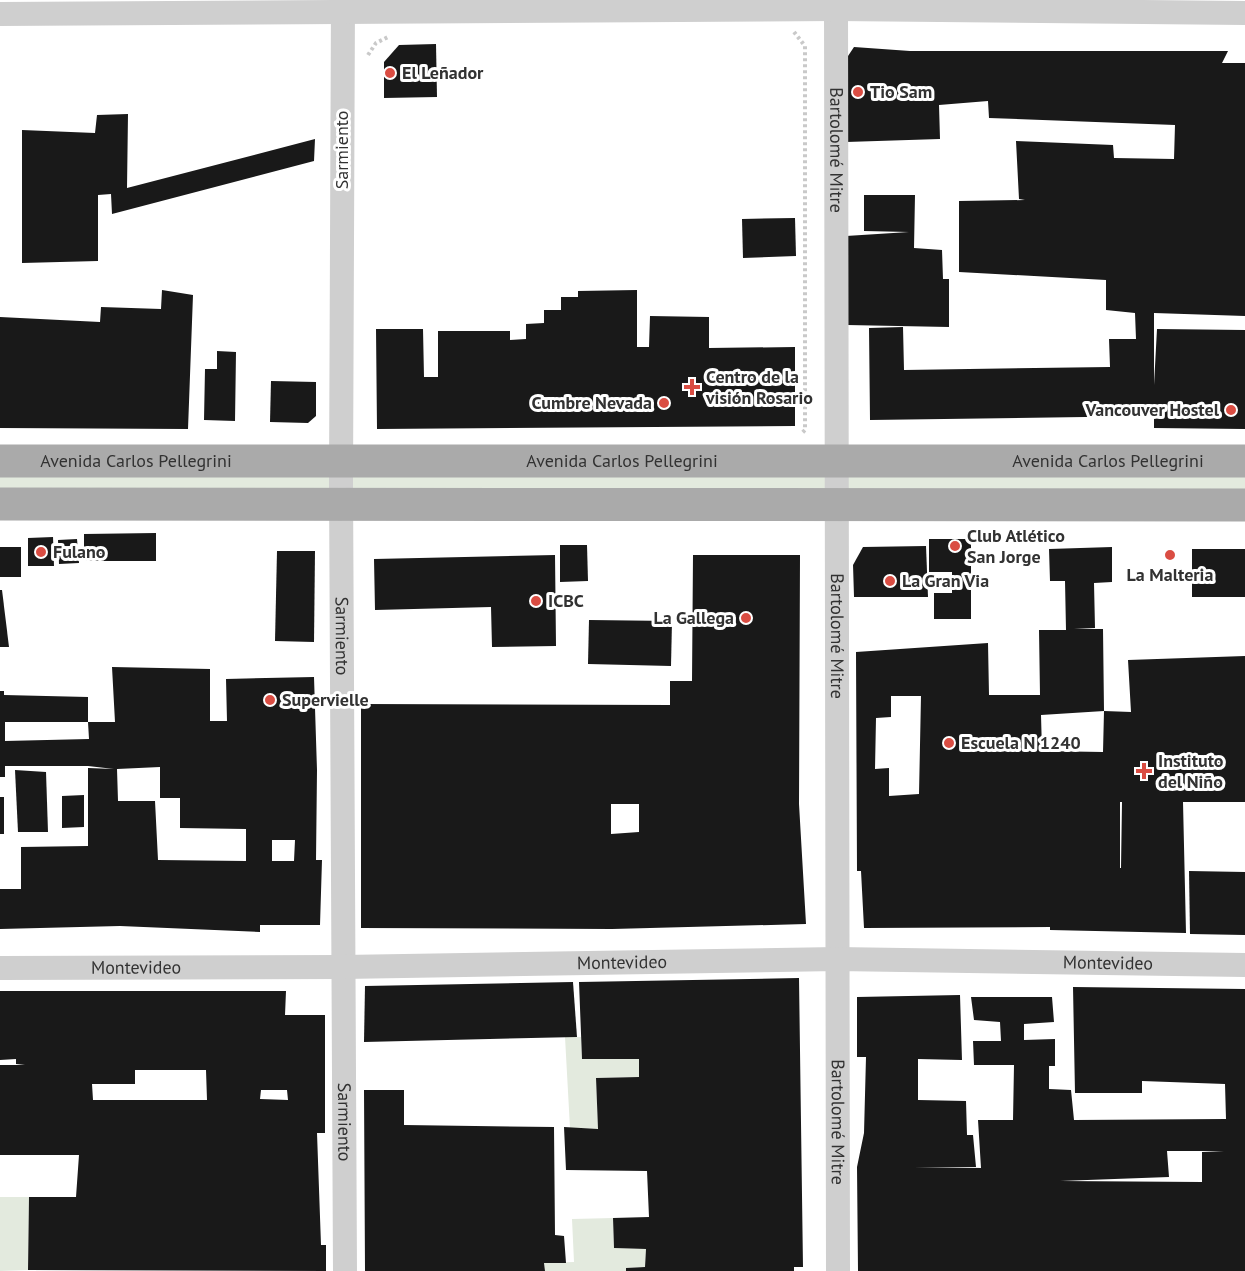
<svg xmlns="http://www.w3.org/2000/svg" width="1245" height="1271" font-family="'PT Sans',sans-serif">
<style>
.green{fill:#e3eade}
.building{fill:#191919;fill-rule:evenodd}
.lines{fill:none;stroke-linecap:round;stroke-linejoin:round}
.path{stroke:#c9c9c9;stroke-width:4;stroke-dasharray:3 3;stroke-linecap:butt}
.street{stroke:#cfcfcf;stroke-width:24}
.primary{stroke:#aaa;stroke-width:33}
.poi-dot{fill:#da4d43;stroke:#fff;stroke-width:2}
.labels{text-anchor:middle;stroke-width:6;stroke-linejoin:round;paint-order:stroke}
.poi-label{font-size:18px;font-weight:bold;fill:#323232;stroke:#fff;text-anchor:start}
.street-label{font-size:18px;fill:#323232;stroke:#fff}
</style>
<rect width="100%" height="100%" fill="#fff"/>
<g class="green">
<polygon points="0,461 1245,461 1245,505 0,504"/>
<polygon points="565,1037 581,1037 582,1059 639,1059 639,1077 596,1078 598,1129 570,1128"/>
<polygon points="0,1197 29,1197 28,1270 0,1271"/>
<polygon points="613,1218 614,1248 646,1249 645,1267 627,1268 626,1271 545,1271 544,1263 574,1262 572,1219"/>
</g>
<g class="building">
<polygon points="436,44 437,97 384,98 384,62 399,45"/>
<polygon points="854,47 910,51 1228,51 1222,63 1245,63 1245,316 1154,313 1154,385 1157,329 1245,330 1245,429 1154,428 1154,416 870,420 869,328 903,327 904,370 1110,367 1109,339 1136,339 1135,313 1106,310 1106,280 959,272 959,201 1025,200 1019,199 1016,141 1113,145 1114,158 1174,159 1175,125 989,118 988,101 939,105 940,139 846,142 846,59"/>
<polygon points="128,114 127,188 315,139 314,161 112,214 111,194 98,195 98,261 22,263 22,130 95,133 97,115"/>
<polygon points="864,195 915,195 914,248 942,250 943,279 949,279 949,327 847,325 846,236 909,232 864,231"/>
<polygon points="795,218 796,256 743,258 742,219"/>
<polygon points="162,290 193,295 188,429 0,428 0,317 100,322 101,307 161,309"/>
<polygon points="637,290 637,347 649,347 650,316 709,317 709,348 795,347 795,426 377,429 376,329 423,329 424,377 438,377 438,331 510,331 510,340 526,339 526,324 544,323 544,310 561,310 561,297 578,297 578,291"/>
<polygon points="217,351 236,352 235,421 204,420 205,369 217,369"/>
<polygon points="271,381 316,382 316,416 308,423 270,422"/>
<polygon points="156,533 156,561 84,561 84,534"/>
<polygon points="53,537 54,566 28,566 28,538"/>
<polygon points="77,539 79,563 59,564 58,540"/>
<polygon points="929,539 971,539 971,619 934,619 934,593 952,593 952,572 929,572"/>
<polygon points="560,545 587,545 588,581 560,582"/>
<polygon points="926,546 928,597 854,597 853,565 863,547"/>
<rect x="0" y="547" width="21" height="30"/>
<path d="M1112,547V582L1094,583L1095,628L1074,629H1103L1104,711L1041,715L1042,751L1103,752L1104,711L1131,712L1128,660L1245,656V802H1183L1186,933L1050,930V927L864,928L861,871H857L856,652L988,643L989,695H1040L1039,630H1066L1065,581H1050L1049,549ZM891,696H921L919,794L889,796V768L875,769L876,718L891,717ZM1120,802H1122L1121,868H1120Z"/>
<rect x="1192" y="549" width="53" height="48"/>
<polygon points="277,551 315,551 314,642 275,641"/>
<polygon points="555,555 556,646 492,647 491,607 375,610 374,559"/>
<path d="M693,555H800L799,804L806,924L612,929L361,928V704L670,705V681H692ZM611,804H639V832L611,834Z"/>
<polygon points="0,590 2,590 9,647 0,647"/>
<polygon points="589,620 672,621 671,666 588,664"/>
<path d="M112,667L210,669V721H227L226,679L314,677L317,770L316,860H322L320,925H260V932L120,926L0,929V889H21V847L88,846V768L114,769L88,766H5V777H0V691H4V695L88,697V722H5V741L89,739L88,722H115ZM160,767V798H180V828L246,829V861L158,860L155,801H118L117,769ZM272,840H295L294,861H272Z"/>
<polygon points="15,770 46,772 48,832 18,832"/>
<polygon points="84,795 84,827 62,828 62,796"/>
<rect x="0" y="797" width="4" height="37"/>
<polygon points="1189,871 1245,872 1245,935 1190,934"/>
<polygon points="799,978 803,1267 794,1267 794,1271 626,1271 626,1268 645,1267 646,1249 614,1248 613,1218 649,1217 647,1171 566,1170 564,1127 598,1129 596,1078 639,1077 639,1059 582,1059 579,982"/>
<polygon points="573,982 577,1037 364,1042 365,986"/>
<path d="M1073,987L1245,989V1271H858L857,1167L864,1133L866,1057H857V997L960,995L962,1060L918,1059V1100L966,1101L967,1135H973L976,1167H914L981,1168L978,1120H1013L1014,1065H974L973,1041H1001L1000,1022L974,1020L971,997H1052L1054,1022L1024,1024V1040L1055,1039V1066H1049V1089L1071,1090L1074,1120L1226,1119L1225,1084L1142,1081V1093H1075ZM1167,1151H1224L1202,1152V1182L1060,1181L1169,1177Z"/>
<path d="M0,991H286L285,1015H325V1133H317L321,1245H326V1271L28,1270L29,1197H76L79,1155H0V1065H25L16,1064V1059L0,1060ZM135,1070H206L207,1100H93L92,1084H135ZM261,1090H287L288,1100L260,1099Z"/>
<polygon points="364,1090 404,1090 404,1125 554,1127 555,1235 564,1236 566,1263 544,1263 545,1271 365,1271"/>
</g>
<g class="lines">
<g class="path">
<polyline points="794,32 805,46 805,430 802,433"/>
<polyline points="368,55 376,43 388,37"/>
</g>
<g class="street">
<path id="s1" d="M343,0L341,483L345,1271"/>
<path id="s2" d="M836,0L838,1271"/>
<polyline points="0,14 836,9 1245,13"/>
<path id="s3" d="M0,968L343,967L837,959L1245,965"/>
</g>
<g class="primary">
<path id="s4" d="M0,461H1245"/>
<polyline points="0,504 1245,505"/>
</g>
</g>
<g class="poi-dot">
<circle cx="390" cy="73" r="6"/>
<circle cx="858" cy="92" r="6"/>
<path d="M689 378h6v6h6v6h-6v6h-6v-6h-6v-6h6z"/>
<circle cx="664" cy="403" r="6"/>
<circle cx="1231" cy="410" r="6"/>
<circle cx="955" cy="546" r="6"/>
<circle cx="41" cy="552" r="6"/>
<circle cx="1170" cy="555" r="6"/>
<circle cx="890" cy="581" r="6"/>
<circle cx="536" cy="601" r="6"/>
<circle cx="746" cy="618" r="6"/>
<circle cx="270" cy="700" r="6"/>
<circle cx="949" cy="743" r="6"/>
<path d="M1141 762h6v6h6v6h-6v6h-6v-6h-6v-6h6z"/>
</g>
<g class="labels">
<g class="poi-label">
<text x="402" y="79">El Leñador</text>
<text x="870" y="98">Tio Sam</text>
<text x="706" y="383">Centro de la<tspan x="706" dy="21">visión Rosario</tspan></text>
<text x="652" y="409" text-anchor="end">Cumbre Nevada</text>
<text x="1219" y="416" text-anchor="end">Vancouver Hostel</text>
<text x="967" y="542">Club Atlético<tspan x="967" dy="21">San Jorge</tspan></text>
<text x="53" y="558">Fulano</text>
<text x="1170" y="581" text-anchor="middle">La Malteria</text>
<text x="902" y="587">La Gran Via</text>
<text x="548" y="607">ICBC</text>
<text x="734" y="624" text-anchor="end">La Gallega</text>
<text x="282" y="706">Supervielle</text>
<text x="961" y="749">Escuela N 1240</text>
<text x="1158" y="767">Instituto<tspan x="1158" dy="21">del Niño</tspan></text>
</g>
<g class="street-label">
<text transform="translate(342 150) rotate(-90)" y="6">Sarmiento</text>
<text dy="6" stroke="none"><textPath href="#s2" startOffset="150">Bartolomé Mitre</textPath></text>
<text dy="6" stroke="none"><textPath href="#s4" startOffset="136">Avenida Carlos Pellegrini</textPath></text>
<text dy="6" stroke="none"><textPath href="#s4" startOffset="622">Avenida Carlos Pellegrini</textPath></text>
<text dy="6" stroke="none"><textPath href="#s4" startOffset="1108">Avenida Carlos Pellegrini</textPath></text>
<text dy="6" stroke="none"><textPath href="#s2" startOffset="636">Bartolomé Mitre</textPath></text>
<text dy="6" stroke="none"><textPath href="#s1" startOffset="636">Sarmiento</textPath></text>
<text dy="6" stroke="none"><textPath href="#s3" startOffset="622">Montevideo</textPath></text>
<text dy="6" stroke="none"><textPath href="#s3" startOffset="1108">Montevideo</textPath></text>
<text dy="6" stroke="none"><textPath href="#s3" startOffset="136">Montevideo</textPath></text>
<text dy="6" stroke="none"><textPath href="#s1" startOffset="1122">Sarmiento</textPath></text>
<text dy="6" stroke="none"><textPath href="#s2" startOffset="1122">Bartolomé Mitre</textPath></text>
</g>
</g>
</svg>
